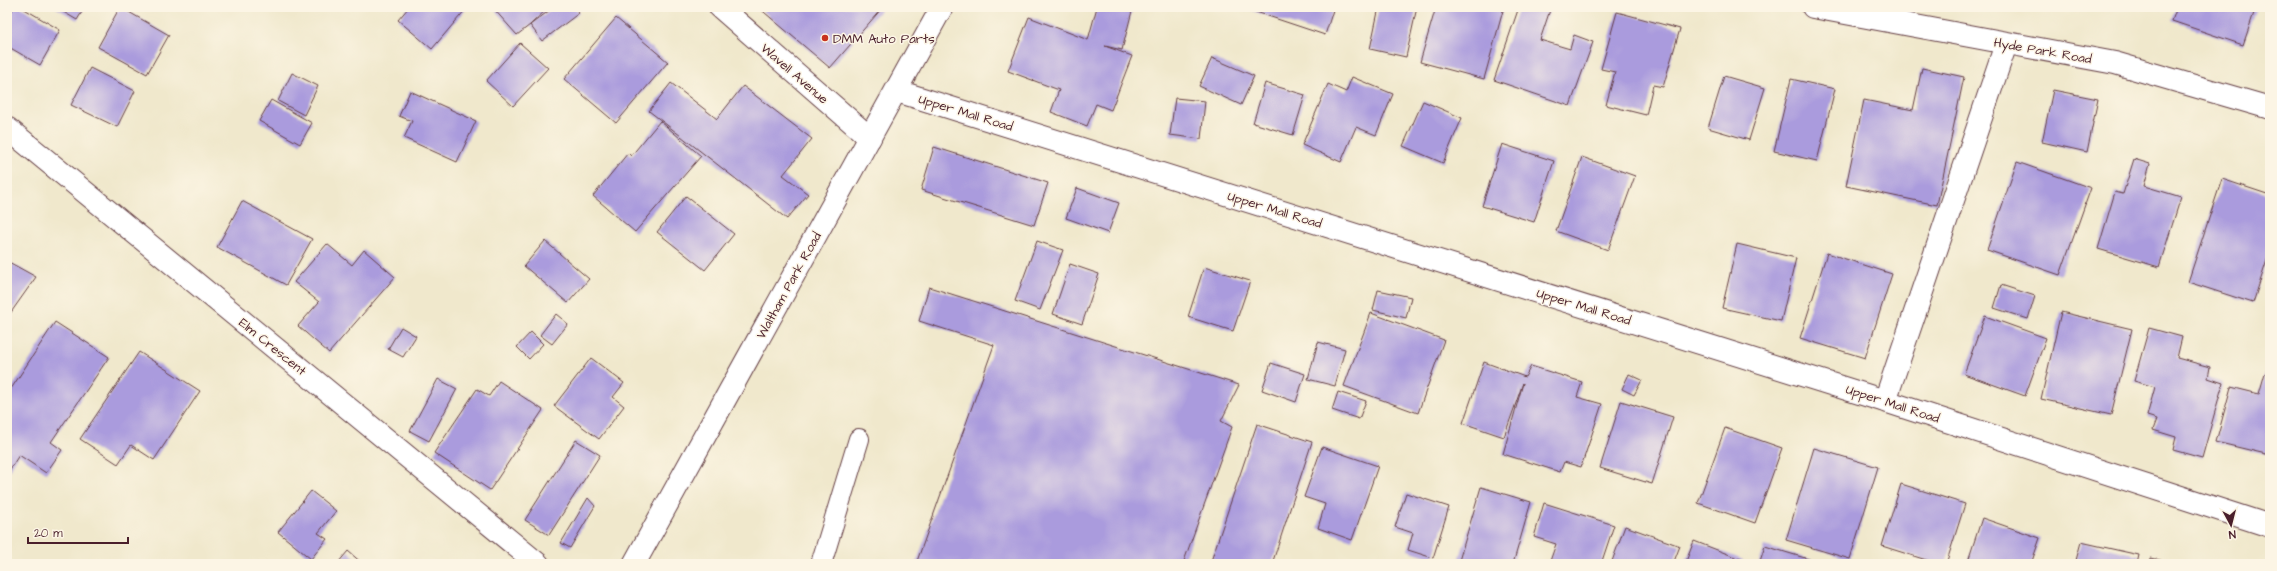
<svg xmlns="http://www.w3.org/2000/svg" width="2277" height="571" font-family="'Architects Daughter',sans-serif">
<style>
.building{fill:#aa9bdd}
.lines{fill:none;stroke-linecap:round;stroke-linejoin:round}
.service-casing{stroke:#633d43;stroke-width:22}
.minor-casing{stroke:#633d43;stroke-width:24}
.secondary-casing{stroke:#633d43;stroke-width:24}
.service{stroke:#fff;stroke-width:20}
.minor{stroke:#fff;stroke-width:22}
.secondary{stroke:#fff;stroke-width:22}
.poi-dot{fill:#c8321e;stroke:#fcf5e5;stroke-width:1.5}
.labels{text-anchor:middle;stroke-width:3;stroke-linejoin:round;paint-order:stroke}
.poi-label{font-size:13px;fill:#4a1f2b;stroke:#fcf5e5;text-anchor:start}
.street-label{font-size:13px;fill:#4a1f2b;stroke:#fcf5e5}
</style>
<rect width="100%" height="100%" fill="#fcf5e5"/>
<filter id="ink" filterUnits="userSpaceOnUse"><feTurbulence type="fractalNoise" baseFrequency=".025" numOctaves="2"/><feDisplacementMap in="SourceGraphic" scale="8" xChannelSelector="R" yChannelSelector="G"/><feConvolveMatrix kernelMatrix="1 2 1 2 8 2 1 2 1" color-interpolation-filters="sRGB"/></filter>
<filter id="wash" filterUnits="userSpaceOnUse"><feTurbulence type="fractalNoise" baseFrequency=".012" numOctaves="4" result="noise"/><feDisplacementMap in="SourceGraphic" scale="16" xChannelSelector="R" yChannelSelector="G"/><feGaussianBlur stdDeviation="0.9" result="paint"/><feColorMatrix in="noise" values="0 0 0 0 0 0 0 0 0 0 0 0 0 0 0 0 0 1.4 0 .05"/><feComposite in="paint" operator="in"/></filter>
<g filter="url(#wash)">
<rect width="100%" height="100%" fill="#f0e8cc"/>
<g id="blocks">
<g class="building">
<polygon points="14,7 21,7 60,30 40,65 7,46 7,19"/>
<polygon points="55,7 85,7 77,20"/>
<polygon points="120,7 169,35 147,74 98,47"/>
<polygon points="409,7 463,7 466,9 432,49 398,20"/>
<polygon points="492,7 549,7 530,25 554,7 574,7 579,13 542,41 530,25 517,35"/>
<polygon points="758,7 883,7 830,68"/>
<polygon points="1097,7 1133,7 1122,50 1105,46 1132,56 1111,110 1096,104 1087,126 1051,112 1059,90 1008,71 1029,17 1088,40"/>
<polygon points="1247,7 1334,7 1325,35 1247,9"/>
<polygon points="1379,7 1417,7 1406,57 1370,49"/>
<polygon points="1436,7 1504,7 1484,79 1420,62"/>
<polygon points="1519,7 1551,7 1540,40 1570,49 1574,35 1593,42 1570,106 1494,80"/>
<polygon points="2177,7 2256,7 2243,45 2172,21"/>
<polygon points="1617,12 1680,29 1663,87 1653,85 1646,115 1606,105 1615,72 1601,69"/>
<polygon points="616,18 668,62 616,123 564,79"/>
<polygon points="520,43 548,68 513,106 486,81"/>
<polygon points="1212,58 1254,76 1241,105 1199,86"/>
<polygon points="90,68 135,91 117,127 71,105"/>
<polygon points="1922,68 1964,77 1937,205 1846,186 1864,100 1913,110"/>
<polygon points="292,73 318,86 304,115 278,101"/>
<polygon points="1724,76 1765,88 1749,140 1708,128"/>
<polygon points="1352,77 1393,94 1376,135 1356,127 1341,162 1302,145 1328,84 1346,92"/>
<polygon points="1791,79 1835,89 1817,161 1774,151"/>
<polygon points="671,83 717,119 743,86 812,139 783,175 808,194 787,219 649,111"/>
<polygon points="1265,83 1305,95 1293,135 1253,123"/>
<polygon points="2053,90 2098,99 2087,152 2042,142"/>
<polygon points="410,91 476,121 457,162 404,138 412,121 399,116"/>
<polygon points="1175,98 1205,101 1201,139 1170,135"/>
<polygon points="271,100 312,123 300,144 259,121"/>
<polygon points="1423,101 1462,118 1443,163 1403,146"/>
<polygon points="660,121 701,156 635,232 593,196 628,153 631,156"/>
<polygon points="1502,144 1554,161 1534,222 1482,206"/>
<polygon points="934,147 1048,183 1034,225 921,190"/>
<polygon points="1582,157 1635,176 1608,250 1556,231"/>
<polygon points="2134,159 2150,164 2144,186 2181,197 2159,267 2098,249 2115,192 2123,194"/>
<polygon points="2017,162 2091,188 2060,275 1987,250"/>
<polygon points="2222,179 2270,195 2270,251 2253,303 2188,282"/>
<polygon points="1077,188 1119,203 1108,233 1066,218"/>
<polygon points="686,196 734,234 705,270 657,232"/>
<polygon points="242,201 312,239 286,285 217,247"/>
<polygon points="545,241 589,279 568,303 524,266"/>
<polygon points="1037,241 1063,250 1040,310 1015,301"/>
<polygon points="327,244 352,265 364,250 395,277 329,353 298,326 319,302 294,282"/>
<polygon points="1737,244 1796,258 1781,321 1722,308"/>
<polygon points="1827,253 1892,274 1865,358 1800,338"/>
<polygon points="7,261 36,277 7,318"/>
<polygon points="1070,264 1099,274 1082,324 1053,314"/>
<polygon points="1204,267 1250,281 1233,331 1188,317"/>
<polygon points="2001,285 2035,296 2028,319 1994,308"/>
<polygon points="929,287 1239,385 1221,421 1232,427 1183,564 916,564 994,345 919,321"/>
<polygon points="1378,290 1411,297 1406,318 1373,310"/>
<polygon points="2061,312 2132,329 2111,415 2041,399"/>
<polygon points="1371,313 1444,340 1418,413 1344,386"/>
<polygon points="556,314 568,324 552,344 540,335"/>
<polygon points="1985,316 2046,338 2025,396 1964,374"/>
<polygon points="55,322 109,357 51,442 62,450 46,473 19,455 7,474 7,395"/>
<polygon points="401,327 416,336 403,357 388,349"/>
<polygon points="2149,328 2182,337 2177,358 2210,367 2208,378 2223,383 2202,458 2173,450 2176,437 2153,430 2157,419 2147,416 2155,387 2134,381"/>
<polygon points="531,332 543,344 529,359 517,347"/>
<polygon points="1318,342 1345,349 1335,386 1308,379"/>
<polygon points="139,352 200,391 154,460 131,445 118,464 80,439"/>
<polygon points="591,358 624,383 613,397 624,406 599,439 554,406"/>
<polygon points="1484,362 1525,377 1531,366 1582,382 1577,397 1602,404 1581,467 1564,462 1560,472 1503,454 1523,383 1504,437 1463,423"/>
<polygon points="1271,363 1305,374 1296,402 1262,390"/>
<polygon points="2265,373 2270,374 2270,455 2216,442 2231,387 2259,394"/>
<polygon points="1629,374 1642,380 1634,395 1622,389"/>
<polygon points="438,379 457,389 429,441 410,431"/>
<polygon points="499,381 543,410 490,490 434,453 477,389 489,396"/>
<polygon points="1338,392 1366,401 1359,419 1332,410"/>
<polygon points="1621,401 1673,417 1652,484 1600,468"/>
<polygon points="1257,424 1312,442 1272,564 1210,564"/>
<polygon points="1725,428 1782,448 1755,523 1698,503"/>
<polygon points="576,440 600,455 549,535 525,520"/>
<polygon points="1322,447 1378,466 1352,540 1318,528 1325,504 1304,497"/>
<polygon points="1814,448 1878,467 1850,559 1786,540"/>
<polygon points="1901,484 1965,504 1946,564 1939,564 1882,546"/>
<polygon points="1481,487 1531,502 1513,564 1458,564"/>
<polygon points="311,491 336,511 318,533 327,539 311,559 278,532"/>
<polygon points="1406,493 1449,507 1433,558 1408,550 1413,533 1395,527"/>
<polygon points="588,498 595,506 570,548 561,543"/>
<polygon points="1544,503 1614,525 1601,564 1549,564 1556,544 1534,537"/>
<polygon points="1982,518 2040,538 2031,564 1967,564"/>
<polygon points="1625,526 1680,546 1673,564 1611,564"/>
<polygon points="1694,541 1743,560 1741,564 1685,564"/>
<polygon points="2081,542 2139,555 2137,564 2075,564"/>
<polygon points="1765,546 1825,564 1759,564"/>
<polygon points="348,551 363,564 337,564"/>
<polygon points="2151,558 2173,563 2173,564 2150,564"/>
</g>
</g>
</g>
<g filter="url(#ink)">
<use href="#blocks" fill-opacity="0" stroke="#633d43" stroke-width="1"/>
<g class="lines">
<g class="service-casing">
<polyline id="service" points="821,564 859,439"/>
</g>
<g class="minor-casing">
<g id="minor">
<polyline points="720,7 870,138"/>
<polyline points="1813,7 2115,63 2270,108"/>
<polyline points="897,91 1885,401 2270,526"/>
<polyline points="7,128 538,564"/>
<polyline points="1885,401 2006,44"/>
</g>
</g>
<g class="secondary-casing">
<polyline id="secondary" points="634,564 942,7"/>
</g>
<use href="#service" class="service"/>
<use href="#minor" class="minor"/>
<use href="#secondary" class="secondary"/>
</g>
</g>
<circle class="poi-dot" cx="825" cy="38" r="4"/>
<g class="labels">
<g class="poi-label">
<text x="833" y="43">DMM Auto Parts</text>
</g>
<g class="street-label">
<text transform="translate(2043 50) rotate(10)" y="5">Hyde Park Road</text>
<text transform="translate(795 73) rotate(41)" y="5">Wavell Avenue</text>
<text transform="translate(966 112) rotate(17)" y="5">Upper Mall Road</text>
<text transform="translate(1275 209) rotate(17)" y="5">Upper Mall Road</text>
<text transform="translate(788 285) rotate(-61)" y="5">Waltham Park Road</text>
<text transform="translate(1584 306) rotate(17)" y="5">Upper Mall Road</text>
<text transform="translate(273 346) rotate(39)" y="5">Elm Crescent</text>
<text transform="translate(1893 403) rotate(18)" y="5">Upper Mall Road</text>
</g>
</g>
<rect width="2277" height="571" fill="none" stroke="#fcf5e5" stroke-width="24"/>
<g transform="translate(2231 525) rotate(173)" stroke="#fcf5e5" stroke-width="3" paint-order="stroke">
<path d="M0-3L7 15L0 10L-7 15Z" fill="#4a1f2b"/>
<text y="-6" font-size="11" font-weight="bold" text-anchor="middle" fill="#4a1f2b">N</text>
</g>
<path d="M28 537v6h100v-6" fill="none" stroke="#4a1f2b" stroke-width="2"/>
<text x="34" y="537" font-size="12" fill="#4a1f2b" stroke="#fcf5e5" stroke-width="3" paint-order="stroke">20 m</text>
</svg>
